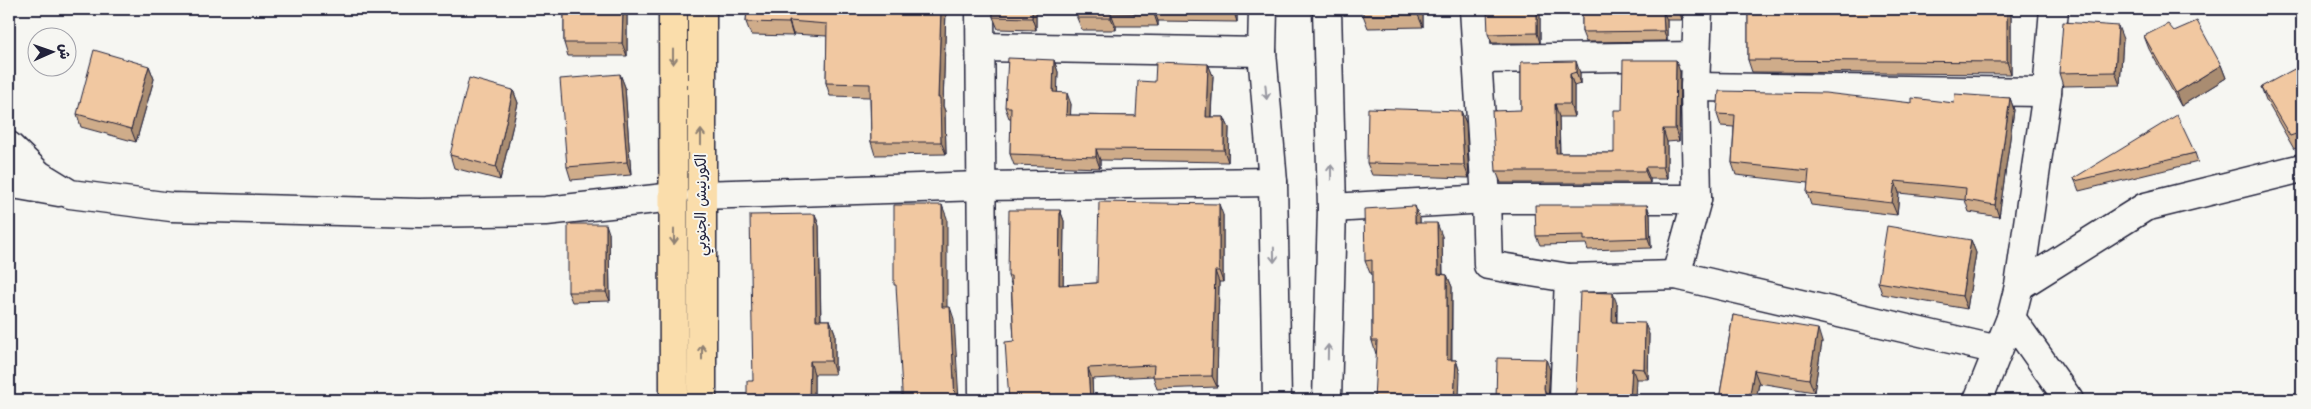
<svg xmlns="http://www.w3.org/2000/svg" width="2311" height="409" font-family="'Shantell Sans','Playpen Sans Arabic',sans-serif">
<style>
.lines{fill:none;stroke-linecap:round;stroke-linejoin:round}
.minor-casing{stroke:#22223b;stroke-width:31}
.major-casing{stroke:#22223b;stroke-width:31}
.minor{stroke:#f6f6f2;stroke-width:28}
.major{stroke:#faddab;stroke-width:28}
.wall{fill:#cfac8a;stroke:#22223b}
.shaded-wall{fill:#a98c71;stroke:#22223b}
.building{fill:#f1c8a1;stroke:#22223b}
.oneway{stroke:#8e8073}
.oneway2{stroke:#9797a0}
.labels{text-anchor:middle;stroke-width:4;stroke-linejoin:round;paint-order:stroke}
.street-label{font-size:15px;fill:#22223b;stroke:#f6f6f2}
</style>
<rect width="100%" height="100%" fill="#f6f6f2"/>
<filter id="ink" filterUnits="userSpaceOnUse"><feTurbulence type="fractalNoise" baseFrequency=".02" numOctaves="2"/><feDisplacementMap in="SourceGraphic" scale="10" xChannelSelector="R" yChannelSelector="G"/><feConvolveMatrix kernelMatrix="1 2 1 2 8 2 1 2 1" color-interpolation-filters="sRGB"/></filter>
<g filter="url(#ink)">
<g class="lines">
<g class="minor-casing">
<g id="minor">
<polyline points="980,9 983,400"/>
<polyline points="1263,9 1262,52 1273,182 1277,400"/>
<polyline points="1327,9 1332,208 1327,400"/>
<polyline points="1474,9 1486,199 1488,265 1569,278 1676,275 1998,350"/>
<polyline points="981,47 1262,52"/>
<polyline points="1478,59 1696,56"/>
<polyline points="1695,87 2047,92"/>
<polyline points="9,146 39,175 70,194 171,207 420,213 546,211 674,197"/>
<polyline points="9,180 19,185 59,192"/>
<polyline points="701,195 981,186 1273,182"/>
<polyline points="1332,208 1486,199 1697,199"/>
<polyline points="1676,275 1697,199 1695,87 1698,9"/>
<polyline points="2019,286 2145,207 2302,168"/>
<polyline points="2011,318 2069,400"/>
<polyline points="1564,400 1569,278"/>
<polyline points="1978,400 2011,318 2019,286 2047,92 2054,9"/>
</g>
</g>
<g class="major-casing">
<g id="major">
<polyline points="673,9 674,400"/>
<polyline points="702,9 702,400"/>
</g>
</g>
<use href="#minor" class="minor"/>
<use href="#major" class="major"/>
</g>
<g class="wall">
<polygon points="564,9 627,9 627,56 568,56 564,43"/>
<polygon points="747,9 946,9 943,106 945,111 946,154 875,155 871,142 870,97 830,96 826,83 827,36 793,34 793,36 751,35 746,22"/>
<polygon points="993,9 1036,9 1036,30 998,29 993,17"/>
<polygon points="1078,9 1237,9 1237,22 1158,21 1158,26 1116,26 1116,30 1082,30 1077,18"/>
<polygon points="1363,9 1423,9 1423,27 1368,28 1363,15"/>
<polygon points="1540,9 1540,43 1492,43 1488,34"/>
<polygon points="1582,9 1682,9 1682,20 1667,20 1667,41 1586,42 1582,32"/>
<polygon points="1748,9 2011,9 2011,74 1752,72 1748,60"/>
<polygon points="2174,31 2221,65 2226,78 2181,106 2149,49 2144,36"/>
<polygon points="2123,39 2120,85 2063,86 2059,73"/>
<polygon points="1054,60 1058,72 1057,92 1071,104 1070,115 1136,116 1155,82 1208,64 1213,76 1211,117 1224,117 1229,128 1228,162 1100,160 1100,168 1014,165 1010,154 1011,118 1009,118 1005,107"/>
<polygon points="1521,62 1580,73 1580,84 1574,86 1574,117 1559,117 1560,153 1614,153 1622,110 1680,72 1679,141 1667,142 1667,179 1650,179 1650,183 1501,183 1496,171 1521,110"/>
<polygon points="149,66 154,79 136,142 81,127 77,114"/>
<polygon points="2302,73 2302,146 2294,149 2266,100 2261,87"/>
<polygon points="620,74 625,87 631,175 571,180 567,167"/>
<polygon points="513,90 518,103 500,180 454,168 450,155"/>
<polygon points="2010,98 2014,110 1999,217 1969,212 1965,200 1899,193 1897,215 1811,205 1807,193 1808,183 1736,175 1732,163 1734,127 1721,126 1717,114 1912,103 1954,103"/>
<polygon points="1461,111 1466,123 1469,178 1372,175 1367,163"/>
<polygon points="2195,153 2198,162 2079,191 2074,178"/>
<polygon points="1647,205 1650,215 1651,248 1588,250 1586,244 1540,245 1536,236"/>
<polygon points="1060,210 1064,221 1063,285 1097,283 1223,215 1223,282 1219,282 1217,387 1157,389 1153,376 1092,379 1093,400 1009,400 1014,341 1011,284 1008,276"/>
<polygon points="815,214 819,226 821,320 830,320 835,333 835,374 814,374 814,400 747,400 753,381"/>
<polygon points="1420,219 1420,223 1442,236 1443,274 1447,275 1452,287 1452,360 1456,360 1460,373 1376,354 1372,341 1372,273 1370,273 1365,261"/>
<polygon points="609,233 610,301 572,302 568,292"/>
<polygon points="1971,240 1976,253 1967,309 1882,294 1878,282"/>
<polygon points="1617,304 1617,322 1649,334 1648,379 1636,379 1573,398"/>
<polygon points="1733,315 1822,342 1814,392 1759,383 1756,400 1719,400"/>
</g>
<g class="shaded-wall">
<polygon points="623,9 627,9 627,56 622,43"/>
<polygon points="941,9 946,9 943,106 945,111 946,154 941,142 938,98"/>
<polygon points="1032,9 1036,9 1036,30 1032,18"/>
<polygon points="1154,9 1158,21 1158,26 1154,14"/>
<polygon points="1233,9 1237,9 1237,22"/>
<polygon points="1418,9 1423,9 1423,27 1418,15"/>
<polygon points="1537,9 1540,9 1540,43 1537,33"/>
<polygon points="1679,9 1682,9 1682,20 1679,10"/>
<polygon points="2007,9 2011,9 2011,74 2007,62"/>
<polygon points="1663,11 1667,20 1667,41 1664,31"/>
<polygon points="1111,13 1116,26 1116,30 1111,18"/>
<polygon points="789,21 793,34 793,36 789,23"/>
<polygon points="2118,26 2123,39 2120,85 2115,72"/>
<polygon points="1054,60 1058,72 1057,104 1053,92"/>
<polygon points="1676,60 1680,72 1679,141 1675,129"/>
<polygon points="1576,61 1580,73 1580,84 1576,72"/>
<polygon points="1208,64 1213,76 1210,128 1206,117"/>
<polygon points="2221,65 2226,78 2181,106 2176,93"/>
<polygon points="149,66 154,79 136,142 131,129"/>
<polygon points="620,74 625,87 631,175 627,162"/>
<polygon points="1570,74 1574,86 1574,117 1570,104"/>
<polygon points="513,90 518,103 500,180 496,167"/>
<polygon points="1067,93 1071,104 1070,126 1066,115"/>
<polygon points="2010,98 2014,110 1999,217 1995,205"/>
<polygon points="1555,104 1559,117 1560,165 1556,153"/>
<polygon points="1461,111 1466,123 1469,178 1464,165"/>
<polygon points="1224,117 1229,128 1228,162 1224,150"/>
<polygon points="1663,129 1667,142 1667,179 1663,167"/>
<polygon points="1096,149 1100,160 1100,168 1096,157"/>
<polygon points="1645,167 1650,179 1650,183 1645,171"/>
<polygon points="1895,181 1899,193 1897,215 1892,203"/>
<polygon points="1219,204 1223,215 1223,282 1219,271"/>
<polygon points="942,205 947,218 947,320 942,307"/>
<polygon points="1647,205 1650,215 1651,248 1648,238"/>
<polygon points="1415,206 1420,219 1420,236 1415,223"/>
<polygon points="1060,210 1064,221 1063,296 1059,285"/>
<polygon points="815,214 819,226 821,333 816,320"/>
<polygon points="1437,223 1442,236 1443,287 1438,274"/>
<polygon points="606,224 609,233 610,301 606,292"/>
<polygon points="1971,240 1976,253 1967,309 1962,296"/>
<polygon points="1215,271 1219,282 1217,387 1212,376"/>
<polygon points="1447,275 1452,287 1451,373 1447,360"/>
<polygon points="1613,293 1617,304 1616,333 1612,322"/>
<polygon points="10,300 14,310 9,337 9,308"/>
<polygon points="950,307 954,319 959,400 955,400"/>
<polygon points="830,320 835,333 835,374 831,361"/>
<polygon points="1645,323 1649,334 1648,379 1644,369"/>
<polygon points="1818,329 1822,342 1814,392 1809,379"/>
<polygon points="1546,359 1550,370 1548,400 1544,388"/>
<polygon points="1456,360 1460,373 1459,400 1454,400"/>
<polygon points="810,361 814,374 814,400 809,400"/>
<polygon points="1088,368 1092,379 1093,400 1090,400"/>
<polygon points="1632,368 1636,379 1635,400 1630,400"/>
<polygon points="1754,370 1759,383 1756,400 1749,400"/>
</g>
<g class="building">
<polygon points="564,9 623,9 622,43 564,43"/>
<polygon points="747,9 941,9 938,98 940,98 941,142 871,142 870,84 826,83 827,24 789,21 789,23 746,22"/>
<polygon points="993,9 1032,9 1032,18 993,17"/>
<polygon points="1078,9 1233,9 1233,10 1154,9 1154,14 1111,13 1111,18 1077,18"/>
<rect x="1363" y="9" width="55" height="6"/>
<polygon points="1487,9 1537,9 1537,33 1488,34"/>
<polygon points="1582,9 1679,9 1679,10 1663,11 1664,31 1582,32"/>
<polygon points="1748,9 2007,9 2007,62 1748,60"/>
<polygon points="2197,21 2221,65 2176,93 2144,36 2168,24 2174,31"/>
<polygon points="2063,22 2118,26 2115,72 2059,73"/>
<polygon points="94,50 149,66 131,129 77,114"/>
<polygon points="1008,58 1054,60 1053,92 1067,93 1066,115 1136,116 1138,81 1155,82 1156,62 1208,64 1206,117 1224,117 1224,150 1096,149 1096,157 1010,154 1011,107 1005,107"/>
<polygon points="1623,60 1676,60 1675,129 1663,129 1663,167 1645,167 1645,171 1496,171 1492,111 1521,110 1521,62 1576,61 1576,72 1570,74 1570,104 1555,104 1556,153 1614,153 1614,110 1622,110"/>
<polygon points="2298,67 2302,73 2302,132 2290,136 2261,87"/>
<polygon points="620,74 627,162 567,167 560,79"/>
<polygon points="469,78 513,90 496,167 450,155"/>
<polygon points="1719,91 1825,93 1912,103 1912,98 1954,103 1955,94 2010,98 1995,205 1965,200 1966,188 1895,181 1892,203 1807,193 1809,171 1732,163 1735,115 1717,114"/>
<polygon points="1368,108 1461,111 1464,165 1367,163"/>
<polygon points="2177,115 2195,153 2075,181 2074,178"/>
<polygon points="1099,202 1219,204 1219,271 1215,271 1212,376 1153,377 1154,365 1088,368 1090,400 1009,400 1005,342 1014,341 1011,276 1008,276 1009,210 1060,210 1059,285 1097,283"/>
<polygon points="894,205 942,205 942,307 950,307 955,400 902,400 902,391 896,285 894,285"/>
<polygon points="1535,205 1647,205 1648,238 1584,240 1584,235 1536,236"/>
<polygon points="1415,206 1415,223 1437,223 1438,274 1447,275 1447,360 1456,360 1454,400 1374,400 1377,341 1372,341 1372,260 1365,261 1364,209"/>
<polygon points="815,214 816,320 830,320 831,361 810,361 809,400 747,400 747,381 753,381 750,215"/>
<rect x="568" y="224" width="38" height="68"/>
<polygon points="1887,226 1971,240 1962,296 1878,282"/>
<polygon points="1580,292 1613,293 1612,322 1645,323 1644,369 1632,368 1630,400 1570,400 1573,398 1576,390"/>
<polygon points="1733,315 1818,329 1809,379 1754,370 1749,400 1719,400"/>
<polygon points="1497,358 1546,359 1544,388 1546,397 1550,400 1496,400"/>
</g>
<defs><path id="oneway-shaft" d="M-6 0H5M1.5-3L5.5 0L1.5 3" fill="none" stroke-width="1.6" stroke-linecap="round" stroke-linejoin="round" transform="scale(1.25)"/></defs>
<g class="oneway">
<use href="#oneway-shaft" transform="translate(673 57) rotate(90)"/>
<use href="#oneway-shaft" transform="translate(701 137) rotate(-90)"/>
<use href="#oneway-shaft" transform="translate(674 237) rotate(90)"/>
<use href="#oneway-shaft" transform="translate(702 352) rotate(-90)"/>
</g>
<g class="oneway2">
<use href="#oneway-shaft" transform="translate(1266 92) rotate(85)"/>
<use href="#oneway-shaft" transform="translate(1331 172) rotate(-91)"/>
<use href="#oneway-shaft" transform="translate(1274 255) rotate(89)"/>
<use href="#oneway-shaft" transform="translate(1328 352) rotate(-89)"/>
</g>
</g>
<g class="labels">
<g class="street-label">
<text transform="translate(701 205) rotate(-90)" y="5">الكورنيش الجنوبي</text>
</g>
</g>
<rect width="2311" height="409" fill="none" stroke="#f6f6f2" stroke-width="30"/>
<rect x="15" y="15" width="2281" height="379" fill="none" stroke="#22223b" stroke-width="2" filter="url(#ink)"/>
<g transform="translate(52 52) rotate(88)"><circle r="24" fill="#f6f6f2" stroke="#a1a1a9"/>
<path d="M0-4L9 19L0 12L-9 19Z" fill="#22223b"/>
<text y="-8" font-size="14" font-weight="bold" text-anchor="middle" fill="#22223b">ش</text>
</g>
</svg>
